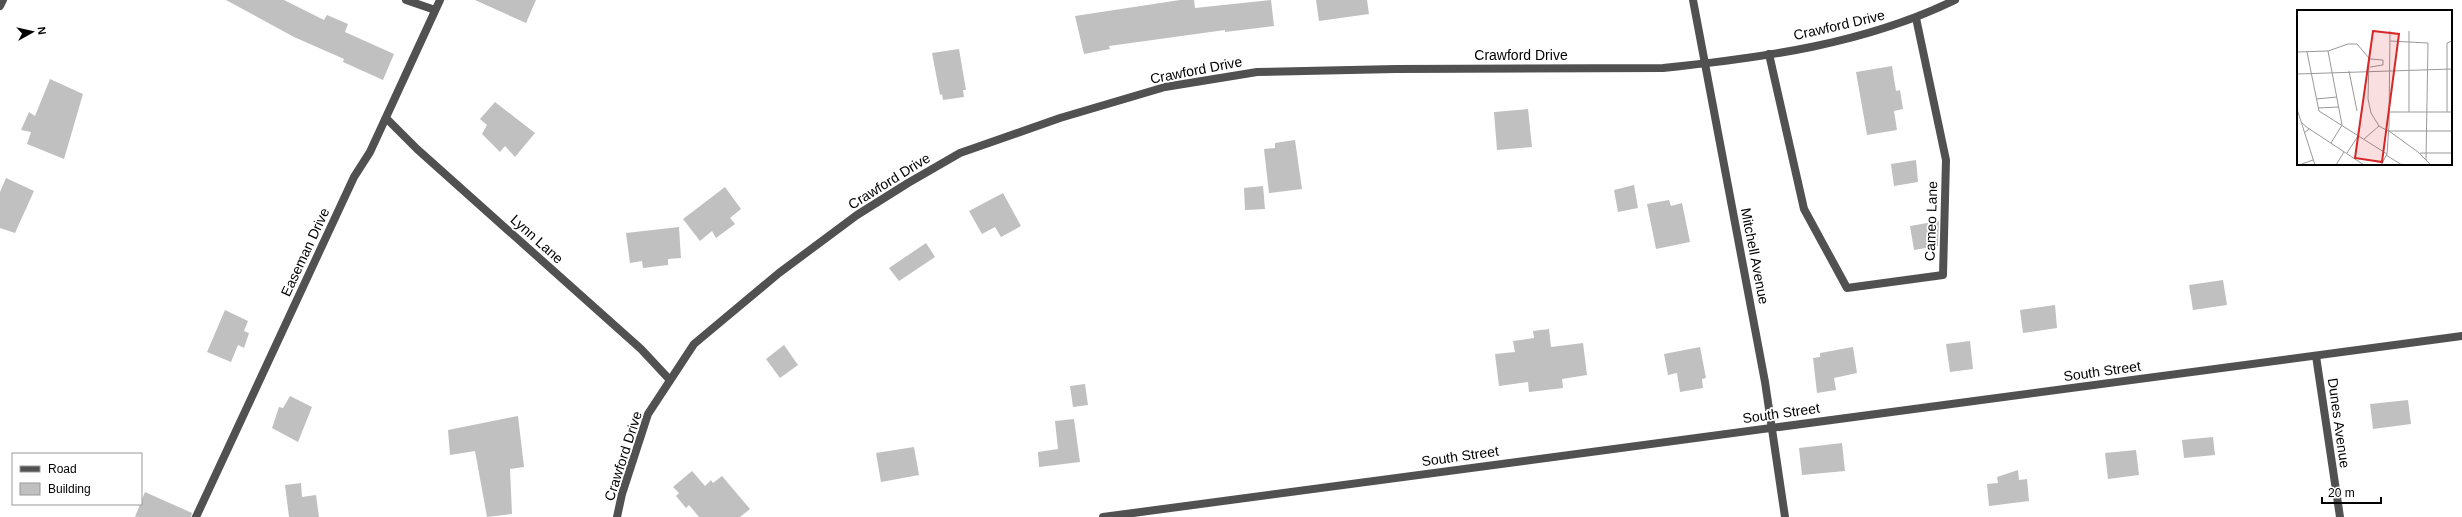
<svg xmlns="http://www.w3.org/2000/svg" width="2462" height="517" font-family="Arial,sans-serif">
<style>
.building{fill:#c0c0c0}
.lines{fill:none;stroke-linecap:round;stroke-linejoin:round}
.minor{stroke:#515151;stroke-width:8}
.tertiary{stroke:#515151;stroke-width:8}
.labels{text-anchor:middle;stroke-width:3.5;stroke-linejoin:round;paint-order:stroke}
.street-label{font-size:14px;fill:#000;stroke:#fff}
.inset-road{fill:none;stroke:#999;stroke-width:1}
.view{fill:#d62828;fill-opacity:0.15;stroke:#d62828;stroke-width:2}
.inset-edge{fill:none;stroke:#000;stroke-width:2}
</style>
<rect width="100%" height="100%" fill="#fff"/>
<g class="building">
<polygon points="226,0 284,0 324,20 327,15 348,24 345,32 394,54 383,80 343,62 344,59 294,37"/>
<polygon points="475,0 536,0 526,23"/>
<polygon points="1180,0 1194,0 1195,8 1271,0 1274,26 1225,32 1225,30 1109,46 1110,49 1084,54 1075,16"/>
<polygon points="1316,0 1367,0 1369,14 1319,21"/>
<polygon points="959,49 966,90 963,90 964,97 943,100 942,94 940,95 932,53"/>
<polygon points="1892,66 1896,91 1900,90 1903,109 1894,111 1897,130 1867,135 1856,72"/>
<polygon points="50,79 83,94 64,159 27,144 31,132 21,130 29,112 35,116"/>
<polygon points="495,102 535,133 515,157 505,146 500,152 482,134 487,125 480,119"/>
<polygon points="1528,109 1532,147 1497,150 1494,112"/>
<polygon points="1295,140 1302,189 1269,193 1264,149 1275,148 1275,143"/>
<polygon points="1916,160 1918,182 1894,186 1891,164"/>
<polygon points="6,178 34,191 15,233 0,228 0,192"/>
<polygon points="1634,185 1638,208 1618,212 1614,190"/>
<polygon points="1263,186 1265,209 1245,210 1244,188"/>
<polygon points="725,187 741,209 730,218 735,224 716,238 712,231 700,241 683,219"/>
<polygon points="1003,193 1021,226 1001,237 995,227 982,234 969,211"/>
<polygon points="1669,200 1671,206 1682,203 1690,242 1656,249 1647,204"/>
<polygon points="1939,221 1938,246 1914,250 1910,226"/>
<polygon points="679,227 681,258 668,259 668,265 643,268 642,261 630,263 626,233"/>
<polygon points="926,243 935,257 899,281 889,268"/>
<polygon points="2223,280 2227,305 2193,310 2189,285"/>
<polygon points="2055,305 2057,328 2023,333 2020,310"/>
<polygon points="225,310 248,321 244,331 249,333 244,348 238,345 231,362 207,352"/>
<polygon points="1549,329 1551,347 1583,343 1587,375 1562,379 1563,388 1529,392 1528,382 1499,386 1495,354 1515,352 1513,341 1534,338 1533,331"/>
<polygon points="1970,341 1973,369 1950,372 1946,344"/>
<polygon points="784,345 798,365 780,378 766,359"/>
<polygon points="1700,347 1706,378 1702,379 1703,388 1680,392 1677,373 1668,375 1664,354"/>
<polygon points="1853,347 1857,373 1834,378 1836,390 1817,393 1813,358 1820,357 1820,353"/>
<polygon points="1085,384 1088,405 1073,407 1070,386"/>
<polygon points="290,396 312,407 298,442 272,428 279,407 283,408"/>
<polygon points="2408,400 2411,424 2373,429 2370,404"/>
<polygon points="518,416 524,467 510,469 512,514 487,517 475,451 450,455 448,430"/>
<polygon points="1074,419 1080,462 1039,467 1038,452 1058,449 1055,421"/>
<polygon points="2213,437 2215,455 2184,458 2182,440"/>
<polygon points="1842,443 1845,471 1802,475 1799,448"/>
<polygon points="914,447 919,475 881,482 876,453"/>
<polygon points="2136,450 2139,475 2108,479 2105,453"/>
<polygon points="2018,470 2019,480 2027,479 2029,501 1989,506 1987,484 1998,483 1997,477"/>
<polygon points="692,471 705,486 711,480 713,483 722,476 750,509 740,517 699,517 689,505 686,508 676,496 679,493 673,487"/>
<polygon points="301,483 302,497 316,495 319,517 289,517 285,485"/>
<polygon points="145,492 192,513 191,517 135,517"/>
</g>
<g class="lines">
<g class="minor">
<polyline points="406,0 435,10"/>
<polyline points="1769,54 1804,209 1847,288 1943,275 1946,160 1916,18"/>
<polyline points="386,118 417,149 641,349 669,379"/>
<polyline points="2316,356 2340,517"/>
<polyline points="196,517 354,177 370,152 440,0"/>
<path d="M617,517L622,494L648,414L694,344L779,273L857,215L908,183L960,153L1060,118L1165,87L1257,72L1396,69L1663,68C1762,58 1865,44 1955,0"/>
<polyline points="1103,517 2462,336"/>
</g>
<g class="tertiary">
<polyline points="1693,0 1765,382 1785,517"/>
<polyline points="0,6 3,0"/>
</g>
</g>
<g class="labels">
<g class="street-label">
<text transform="translate(1839 25) rotate(-13)" y="5">Crawford Drive</text>
<text x="1521" y="60">Crawford Drive</text>
<text transform="translate(1196 70) rotate(-11)" y="5">Crawford Drive</text>
<text transform="translate(889 181) rotate(-32)" y="5">Crawford Drive</text>
<text transform="translate(1931 221) rotate(-88)" y="5">Cameo Lane</text>
<text transform="translate(537 239) rotate(42)" y="5">Lynn Lane</text>
<text transform="translate(305 252) rotate(-65)" y="5">Easeman Drive</text>
<text transform="translate(1755 256) rotate(79)" y="5">Mitchell Avenue</text>
<text transform="translate(2102 371) rotate(-8)" y="5">South Street</text>
<text transform="translate(1781 413) rotate(-8)" y="5">South Street</text>
<text transform="translate(2339 423) rotate(82)" y="5">Dunes Avenue</text>
<text transform="translate(623 456) rotate(-72)" y="5">Crawford Drive</text>
<text transform="translate(1460 456) rotate(-8)" y="5">South Street</text>
</g>
</g>
<g transform="translate(2297 10)">
<rect width="155" height="155" fill="#fff"/>
<path class="inset-road" d="M93,31L131,33L129,150M31,41L45,115L34,133M0,42L31,41L51,34H60L72,48L71,89L74,103L82,116L91,121H155M10,42L22,101L90,144M73,49L86,50V55L73,57M52,61L60,101M0,64L155,59M19,89L40,87M21,98L42,97M0,99L18,155M93,102H155M112,102V21M150,102V33L155,31M4,112L12,119L7,123M11,118L67,155M92,121L121,142L134,155M67,129L82,116M50,143L61,126M123,143H155M89,145L105,155M2,155L16,150M39,155L47,142M84,155L90,144L92,115L93,21"/>
<path class="view" d="M76,21L102,24L85,152L58,148Z"/>
<rect width="155" height="155" class="inset-edge"/>
</g>
<rect x="12" y="453" width="130" height="52" fill="#ffffff" stroke="#999999"/>
<rect x="20" y="466" width="20" height="6" fill="#515151" stroke="#999999"/>
<text x="48" y="473" font-size="12" fill="#000000">Road</text>
<rect x="20" y="483" width="20" height="12" fill="#c0c0c0" stroke="#999999"/>
<text x="48" y="493" font-size="12" fill="#000000">Building</text>
<g transform="translate(32 32) rotate(82)" stroke="#ffffff" stroke-width="3" paint-order="stroke">
<path d="M0-3L7 15L0 10L-7 15Z" fill="#000000"/>
<text y="-6" font-size="11" font-weight="bold" text-anchor="middle" fill="#000000">N</text>
</g>
<path d="M2322 497v6h59v-6" fill="none" stroke="#000000" stroke-width="2"/>
<text x="2328" y="497" font-size="12" fill="#000000" stroke="#ffffff" stroke-width="3" paint-order="stroke">20 m</text>
</svg>
